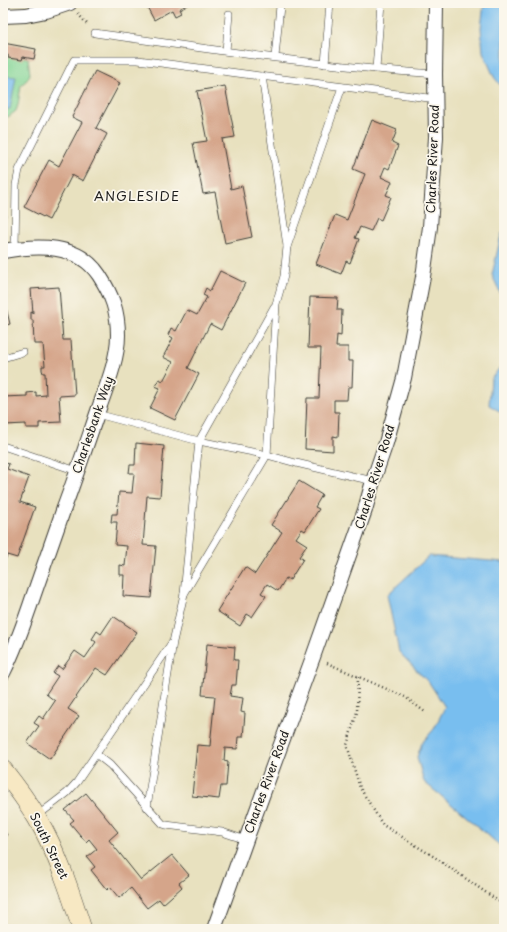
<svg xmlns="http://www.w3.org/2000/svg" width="507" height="932" font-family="'Playpen Sans',sans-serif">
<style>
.green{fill:#84d596;stroke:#507859}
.water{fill:#78beef;stroke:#4a6d86}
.building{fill:#d5a58a}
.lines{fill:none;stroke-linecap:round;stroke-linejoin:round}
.service-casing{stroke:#3b3a34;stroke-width:8}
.minor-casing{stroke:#3b3a34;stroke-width:16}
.secondary-casing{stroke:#3b3a34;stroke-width:20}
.path{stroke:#3b3a34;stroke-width:2.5;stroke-dasharray:1 3;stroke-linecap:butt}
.service{stroke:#fff;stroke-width:7}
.minor{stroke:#fff;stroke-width:14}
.secondary{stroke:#f7e8c3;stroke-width:19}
.labels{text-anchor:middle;stroke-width:3.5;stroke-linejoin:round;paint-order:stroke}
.street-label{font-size:12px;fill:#1c1c1c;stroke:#fbf7ec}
.neighbourhood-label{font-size:13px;letter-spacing:1px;fill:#1c1c1c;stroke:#fbf7ec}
</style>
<rect width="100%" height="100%" fill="#fbf7ec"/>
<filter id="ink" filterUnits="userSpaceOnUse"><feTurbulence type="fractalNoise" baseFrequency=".025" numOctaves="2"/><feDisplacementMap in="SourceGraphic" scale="8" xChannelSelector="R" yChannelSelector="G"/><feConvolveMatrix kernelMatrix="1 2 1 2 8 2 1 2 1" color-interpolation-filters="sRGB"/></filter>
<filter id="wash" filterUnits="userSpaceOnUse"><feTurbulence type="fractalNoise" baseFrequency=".012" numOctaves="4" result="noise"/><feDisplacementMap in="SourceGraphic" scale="16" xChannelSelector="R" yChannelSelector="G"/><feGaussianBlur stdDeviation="0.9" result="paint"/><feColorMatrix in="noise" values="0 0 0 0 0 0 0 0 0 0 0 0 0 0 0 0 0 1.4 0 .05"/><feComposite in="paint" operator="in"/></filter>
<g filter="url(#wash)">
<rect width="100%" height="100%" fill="#e8e1bf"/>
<polygon class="green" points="3,54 28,58 30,74 27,80 21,85 18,105 16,111 8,117 3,115"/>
<g class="water">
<polygon points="484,3 504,3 504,90 494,77 483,52 481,28"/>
<polygon points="3,76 16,77 10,109 3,109"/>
<polygon points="504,231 504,301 492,275 501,235"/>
<polygon points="504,362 504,414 489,405 491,379"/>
<polygon points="429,556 504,562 504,849 462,813 424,782 417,757 422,743 434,729 445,707 430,684 399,652 387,595"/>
</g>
<g id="blocks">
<g class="building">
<polygon points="145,3 191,3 179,9 181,13 175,16 172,10 154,20"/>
<polygon points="3,43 36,49 34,59 23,57 22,60 8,58 8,55 3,54"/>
<polygon points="95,71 120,83 96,128 107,134 83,181 72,175 49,220 24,207 49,160 59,166 82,122 72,117"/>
<polygon points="225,86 235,137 222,139 231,189 242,186 252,237 225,243 215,192 203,194 193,143 207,141 197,91"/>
<polygon points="372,120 397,130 392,143 398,146 389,169 385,167 381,177 392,182 386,195 391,197 381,220 377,218 371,231 360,227 355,238 359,239 350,263 346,261 341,274 316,264 335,215 347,220 365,174 353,169"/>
<polygon points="3,198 7,198 5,224 3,223"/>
<polygon points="220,271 245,283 221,330 210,324 188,368 199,374 175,420 150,408 160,388 155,386 159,379 163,381 173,362 163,357 173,338 168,335 171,328 176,331 187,310 197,315 207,297 203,295 206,288 210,291"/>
<polygon points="59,287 63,340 71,340 75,395 59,396 61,422 39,423 39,428 26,428 26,424 5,425 3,397 27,396 27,393 36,392 36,396 46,395 45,373 43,373 42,370 42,366 45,366 43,344 34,344 33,320 31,320 31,312 33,313 31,289"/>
<polygon points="310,297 338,298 337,310 342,310 341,336 337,335 336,347 348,347 348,361 353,361 352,387 348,387 347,400 334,400 334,412 339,412 338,437 333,436 333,451 305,449 307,398 319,398 321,348 308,348"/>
<polygon points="3,299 4,299 10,324 3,326"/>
<polygon points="136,443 164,446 160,497 147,496 143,545 156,546 151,598 123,596 124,575 120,575 120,565 125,566 127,546 115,545 117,522 111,522 112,514 117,514 119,492 132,493 134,473 129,473 130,465 135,465"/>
<polygon points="3,462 9,464 7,469 29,477 20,502 35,507 17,558 7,555 3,566 3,511 7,499 3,498"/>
<polygon points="299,481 322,495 315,507 319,509 305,531 302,529 296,538 307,545 299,557 303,559 290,580 286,578 278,591 267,584 261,593 266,596 252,617 247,614 240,626 217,611 245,567 255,574 282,532 271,525"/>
<polygon points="113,616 137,632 107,675 96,668 68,709 79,716 50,759 27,743 39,726 34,723 39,716 43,719 55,701 46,694 58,676 53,673 58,666 62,669 75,651 85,658 96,642 92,639 97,631 101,634"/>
<polygon points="207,644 235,647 234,660 238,660 236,685 232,685 230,696 243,698 241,712 245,713 243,737 238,737 237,749 225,748 224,761 228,762 226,786 221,786 219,799 192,796 197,745 210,746 215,696 202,695"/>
<polygon points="86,793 118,832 109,840 141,880 172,855 189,875 179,883 182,887 163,904 159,899 147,908 131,888 119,898 110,887 107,890 91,870 95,867 87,857 97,849 89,839 86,842 70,823 74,820 65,810"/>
<polygon points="3,828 7,835 3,838"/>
</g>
</g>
</g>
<g filter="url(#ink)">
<use href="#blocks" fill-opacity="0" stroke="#3b3a34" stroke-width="1"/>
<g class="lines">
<g class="service-casing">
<g id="service">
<path d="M95,33C208,49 321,66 435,74"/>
<polyline points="226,51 229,14"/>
<polyline points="275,57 280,6"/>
<polyline points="325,64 330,3"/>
<polyline points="376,69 381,3"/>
<polyline points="262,76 287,246"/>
<polyline points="15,249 16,185 19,170 74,60 138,60 436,99"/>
<polyline points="3,358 23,352"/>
<polyline points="97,414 199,441 267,455 296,463 373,481"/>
<polyline points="3,446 77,471"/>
<polyline points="184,594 267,455 276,304 284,276 287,247 342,87"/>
<polyline points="96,754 110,765 163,824 166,825 222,832 246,840"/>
<polyline points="147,807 173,642 184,594 199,441 274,307"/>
<polyline points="37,816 67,793 77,782 171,644"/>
</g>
</g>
<g class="minor-casing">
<g id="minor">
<polyline points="3,16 26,15 46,11 70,3"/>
<path d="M3,251C37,245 78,243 99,275C112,295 118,311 118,335C118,359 106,388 98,411C87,443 76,476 64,508C54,537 44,565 34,594C25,621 16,647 3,673"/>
<polyline points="214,929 246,840 313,657 365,510 373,481 386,443 404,378 423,277 430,227 436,137 435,74 436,3"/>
</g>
</g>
<g class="secondary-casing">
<path id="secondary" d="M3,770C15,785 27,801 37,818C57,852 70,891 82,929"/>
</g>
<g class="path">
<polyline points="78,14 88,25"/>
<polyline points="327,663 405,697 425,712"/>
<polyline points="358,677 357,712 347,745 360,788 383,825 436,858 504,905"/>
</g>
<use href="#service" class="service"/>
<use href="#minor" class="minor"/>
<use href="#secondary" class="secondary"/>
</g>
</g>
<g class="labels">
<g class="street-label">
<text transform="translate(433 159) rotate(-88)" y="4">Charles River Road</text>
<text transform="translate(93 425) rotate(-71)" y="4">Charlesbank Way</text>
<text transform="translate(375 477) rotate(-73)" y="4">Charles River Road</text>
<text transform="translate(267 782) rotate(-70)" y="4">Charles River Road</text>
<text transform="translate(49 846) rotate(64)" y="4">South Street</text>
</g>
<g class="neighbourhood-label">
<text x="137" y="201">ANGLESIDE</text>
</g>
</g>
<rect width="507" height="932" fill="none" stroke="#fbf7ec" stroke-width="16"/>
</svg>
